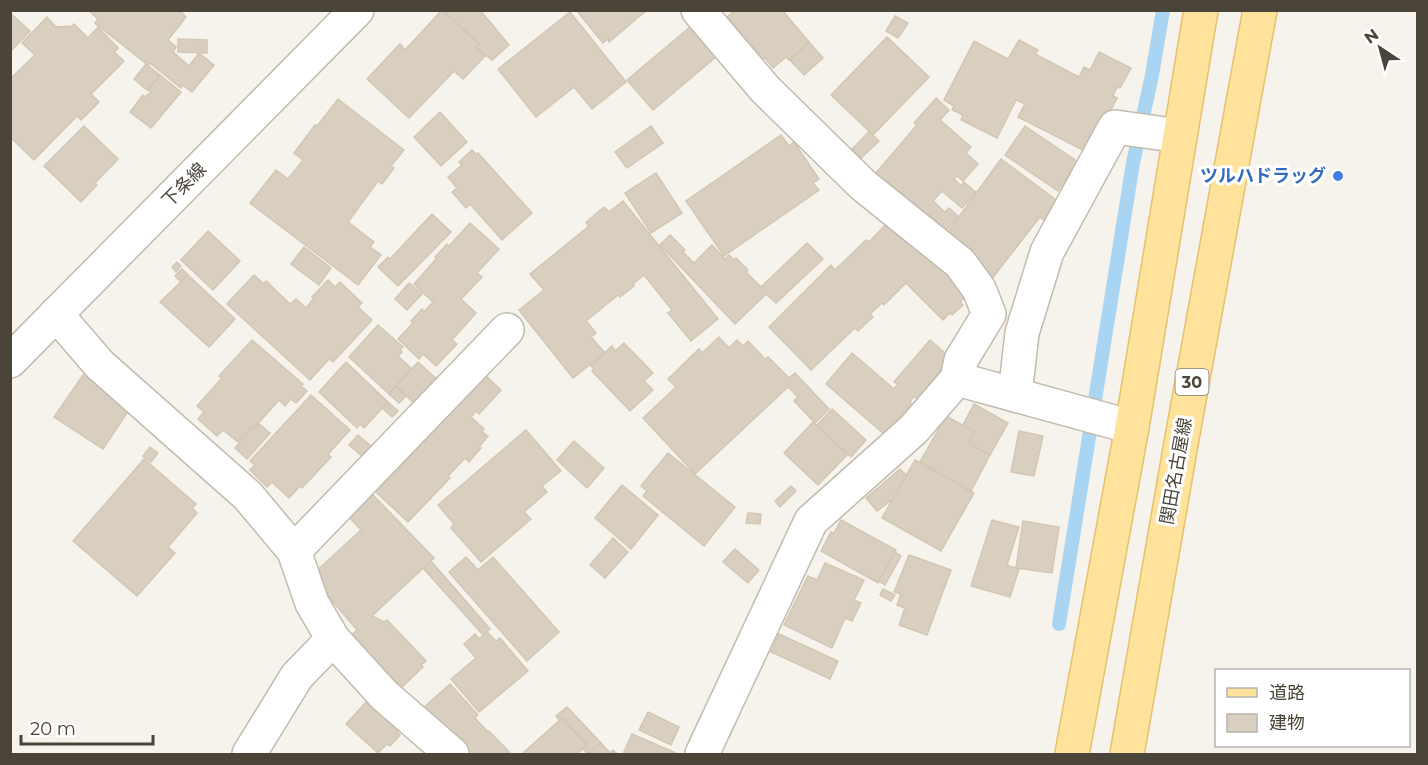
<svg xmlns="http://www.w3.org/2000/svg" width="1428" height="765" font-family="Montserrat,'Noto Sans JP',sans-serif">
<style>
.lines{fill:none;stroke-linecap:round;stroke-linejoin:round}
.stream{stroke:#a9d4f2;stroke-width:14}
.building{fill:#d8cfc1;stroke:#d3c7b4;stroke-width:1.5}
.minor-casing{stroke:#c2bbae;stroke-width:36}
.tertiary-casing{stroke:#c2bbae;stroke-width:36}
.primary-casing{stroke:#e6c16a;stroke-width:36}
.minor{stroke:#fff;stroke-width:33}
.tertiary{stroke:#fff;stroke-width:33}
.primary{stroke:#ffe39c;stroke-width:33}
.shop-dot{fill:#3f7fe0;stroke:#fff;stroke-width:2}
.labels{text-anchor:middle;stroke-width:6;stroke-linejoin:round;paint-order:stroke}
.shield{fill:#fff;stroke:#817c74;stroke-width:1.5}
.shield-label{font-size:16px;font-weight:bold;fill:#4b4439}
.shop-label{font-size:18px;font-weight:bold;fill:#366cbe;stroke:#fff;text-anchor:end}
.street-label{font-size:18px;fill:#4b4439;stroke:#fff}
</style>
<rect width="100%" height="100%" fill="#f6f3ec"/>
<g class="lines">
<polyline class="stream" points="1059,624 1133,163 1152,75 1163,10"/>
</g>
<g class="building">
<polygon points="88,10 179,10 186,17 168,40 176,47 173,52 189,66 199,53 214,65 192,92 182,85 181,88 150,63 148,65 95,23 98,19"/>
<polygon points="442,10 479,44 476,48 485,56 463,79 454,71 409,118 367,79 400,44 405,50"/>
<polygon points="443,10 480,10 509,45 492,60 476,48 479,44"/>
<polygon points="576,10 647,10 609,42 608,39 603,43"/>
<polygon points="735,10 782,10 809,42 789,60 786,57 773,68 765,58 761,61 739,35 741,33 727,17"/>
<polygon points="570,12 626,82 592,109 574,87 536,117 498,69"/>
<polygon points="10,13 30,31 10,52"/>
<polygon points="895,16 908,23 898,38 886,31"/>
<polygon points="47,17 56,27 72,26 74,24 88,38 98,27 118,48 114,52 124,61 91,94 99,102 81,120 77,116 34,160 10,137 10,79 35,55 22,43"/>
<polygon points="690,27 716,57 653,110 627,80"/>
<polygon points="887,37 929,77 873,135 831,95"/>
<polygon points="178,39 207,40 207,53 178,52"/>
<polygon points="1019,40 1038,50 1035,54 1079,77 1084,67 1090,70 1099,52 1131,68 1120,88 1117,87 1113,96 1117,98 1090,152 1084,149 1083,150 1018,117 1025,104 1016,100 997,138 961,120 963,115 952,110 954,106 944,100 974,41 1008,59"/>
<polygon points="809,42 823,58 804,75 790,60"/>
<polygon points="146,64 160,75 147,90 134,79"/>
<polygon points="160,75 181,92 151,128 130,112 143,95 145,97 151,92 148,90"/>
<polygon points="936,98 949,110 940,120 971,147 966,153 978,164 963,181 957,176 954,179 961,186 964,182 976,192 962,208 942,191 933,201 945,212 949,208 958,216 939,239 870,180 917,125 914,123"/>
<polygon points="338,99 404,150 391,166 394,168 382,184 378,181 348,222 374,242 370,247 381,255 358,285 250,203 276,170 288,179 303,160 294,153 315,125 317,126"/>
<polygon points="440,112 467,142 441,166 414,137"/>
<polygon points="84,126 118,159 95,183 97,185 81,202 44,166"/>
<polygon points="651,126 663,143 627,168 615,152"/>
<polygon points="1025,126 1078,162 1058,191 1005,155"/>
<polygon points="869,132 879,141 860,159 851,150"/>
<polygon points="781,135 789,146 794,142 819,179 813,183 819,190 724,256 686,201"/>
<polygon points="472,150 476,154 478,153 532,213 502,240 470,204 466,208 452,192 457,188 448,177 462,165 459,162"/>
<polygon points="1001,159 1060,203 1046,222 1040,217 987,285 942,240"/>
<polygon points="656,173 682,213 651,233 625,193"/>
<polygon points="623,201 718,319 691,341 668,313 672,310 644,275 633,284 634,286 620,297 618,295 586,321 596,333 591,337 605,353 573,378 519,310 544,290 530,274 589,226 586,222 604,207 609,212"/>
<polygon points="432,214 451,232 398,286 378,267 388,257 390,259"/>
<polygon points="893,217 971,291 960,302 963,305 952,315 950,313 943,320 906,283 884,305 882,303 870,314 873,317 858,331 855,328 811,370 769,327 831,265 835,270 866,240 869,242"/>
<polygon points="470,223 499,249 477,273 482,277 461,299 476,313 452,340 457,344 436,366 423,354 419,359 398,339 413,323 411,321 422,309 424,312 433,302 414,284 437,258 435,257 447,244 449,246"/>
<polygon points="208,231 240,261 213,290 181,260"/>
<polygon points="670,235 685,250 683,252 694,263 712,245 725,259 729,255 734,260 736,258 748,270 746,272 761,287 807,243 823,259 776,303 766,294 735,324 660,245"/>
<polygon points="304,247 331,268 319,285 291,264"/>
<polygon points="177,262 181,266 176,272 172,267"/>
<polygon points="182,269 188,275 181,282 175,276"/>
<polygon points="188,275 235,319 209,347 160,302"/>
<polygon points="254,275 264,284 266,281 290,304 296,299 306,308 314,298 312,297 328,280 335,287 340,282 362,303 358,307 372,320 333,362 329,359 310,380 227,304"/>
<polygon points="409,283 422,294 407,310 395,299"/>
<polygon points="378,325 403,347 400,350 402,352 398,356 412,369 389,394 349,357"/>
<polygon points="719,337 729,348 737,340 743,346 748,341 765,359 768,357 789,378 795,373 829,409 815,423 794,401 798,397 788,387 695,474 643,418 676,387 668,379 699,349 702,353"/>
<polygon points="252,340 303,384 301,386 307,391 296,403 291,399 285,406 279,400 255,427 253,425 238,442 223,430 217,436 198,419 204,412 197,406 222,378 219,376"/>
<polygon points="930,340 951,358 917,399 914,396 910,402 911,404 885,435 826,384 852,353 894,389 898,384 894,382"/>
<polygon points="624,343 653,373 644,381 653,390 630,411 592,371 594,369 591,366 612,346 615,351"/>
<polygon points="346,362 388,402 364,428 360,424 357,428 319,392"/>
<polygon points="418,362 442,384 420,409 396,386"/>
<polygon points="83,375 131,407 103,449 54,417"/>
<polygon points="485,375 501,390 479,414 476,411 471,417 484,429 482,432 488,436 479,447 481,448 469,462 465,458 448,476 450,478 408,522 375,491"/>
<polygon points="396,386 406,396 399,403 389,394"/>
<polygon points="311,395 350,430 328,454 331,457 302,488 300,486 289,498 272,482 267,487 250,470 255,465 250,461"/>
<polygon points="388,402 398,411 392,417 382,408"/>
<polygon points="974,404 1008,423 990,455 968,443 975,432 963,425"/>
<polygon points="832,409 866,440 851,457 817,425"/>
<polygon points="946,416 975,432 968,443 990,455 971,491 920,462"/>
<polygon points="813,422 847,455 818,485 784,453"/>
<polygon points="259,424 270,433 247,459 235,448 253,427 255,428"/>
<polygon points="526,430 561,471 542,486 547,492 524,512 531,519 481,562 451,528 454,524 438,505"/>
<polygon points="1019,431 1043,436 1034,476 1011,472"/>
<polygon points="358,435 372,447 363,457 349,445"/>
<polygon points="574,441 604,468 587,488 557,460"/>
<polygon points="150,447 158,453 151,462 143,456"/>
<polygon points="668,453 735,507 704,546 643,496 647,491 641,486"/>
<polygon points="144,459 196,504 192,508 197,513 168,547 175,553 137,596 73,541"/>
<polygon points="915,460 974,493 941,551 882,518"/>
<polygon points="900,469 906,475 893,499 877,511 866,498"/>
<polygon points="622,485 658,515 631,549 595,518"/>
<polygon points="791,486 796,491 780,507 775,501"/>
<polygon points="372,494 434,558 372,616 384,622 387,620 426,661 421,665 423,667 397,692 348,638 357,630 311,576 361,530 349,517"/>
<polygon points="748,513 761,514 760,524 746,523"/>
<polygon points="841,520 896,550 878,583 821,551 831,532 834,533"/>
<polygon points="992,520 1019,527 1007,565 1019,569 1010,597 971,586"/>
<polygon points="1023,521 1059,527 1052,573 1016,568"/>
<polygon points="613,538 628,552 605,578 590,565"/>
<polygon points="735,549 759,570 748,583 723,562"/>
<polygon points="895,552 901,556 885,585 879,581"/>
<polygon points="909,555 951,570 927,635 899,625 905,608 897,605 901,594 894,592"/>
<polygon points="466,557 478,570 493,557 559,632 527,661 449,572"/>
<polygon points="431,561 490,629 483,635 423,568"/>
<polygon points="825,563 864,580 854,600 861,603 852,621 845,618 832,648 784,625 808,576 817,580"/>
<polygon points="883,589 895,595 891,601 880,595"/>
<polygon points="487,632 496,641 500,638 528,671 479,712 451,679 476,658 464,644 475,634 479,639"/>
<polygon points="779,634 838,661 830,679 771,652"/>
<polygon points="450,684 478,715 475,718 488,732 489,731 511,754 470,754 455,738 453,739 424,707"/>
<polygon points="369,699 401,727 397,732 400,735 390,746 387,744 378,753 346,724"/>
<polygon points="567,707 601,743 588,754 583,749 587,745 562,718 559,720 556,716"/>
<polygon points="648,712 679,727 671,745 639,730"/>
<polygon points="562,718 587,745 578,753 579,754 522,754"/>
<polygon points="632,734 678,754 623,754"/>
<polygon points="601,743 610,753 613,750 617,754 588,754"/>
</g>
<g class="lines">
<g class="minor-casing">
<g id="minor">
<polyline points="698,10 765,89 863,185 960,263 979,289 989,314 961,360 957,379 914,429 811,521 702,754"/>
<polyline points="56,314 100,365 248,496 294,551 312,603 333,639 384,695 452,754"/>
<polyline points="957,379 1132,427"/>
<polyline points="1015,395 1022,333 1047,252 1115,127 1180,136"/>
<polyline points="294,551 507,330"/>
<polyline points="249,754 297,676 333,639"/>
</g>
</g>
<g class="tertiary-casing">
<polyline id="tertiary" points="10,361 357,10"/>
</g>
<g class="primary-casing">
<g id="primary">
<polyline points="1072,754 1132,427 1201,10"/>
<polyline points="1127,754 1182,438 1260,10"/>
</g>
</g>
<use href="#minor" class="minor"/>
<use href="#tertiary" class="tertiary"/>
<use href="#primary" class="primary"/>
</g>
<circle class="shop-dot" cx="1338" cy="176" r="6"/>
<g class="labels">
<rect class="shield" x="1175.5" y="369" width="33" height="26" rx="4.5"/>
<g class="shield-label">
<text x="1192" y="388">30</text>
</g>
<g class="shop-label">
<text x="1326" y="182">ツルハドラッグ</text>
</g>
<g class="street-label">
<text transform="translate(184 185) rotate(-45)" y="6">下条線</text>
<text transform="translate(1176 471) rotate(-80)" y="6">関田名古屋線</text>
</g>
</g>
<rect width="1428" height="765" fill="none" stroke="#4b4439" stroke-width="24"/>
<rect x="1215" y="669" width="195" height="78" fill="#ffffff" stroke="#b7b4b0" stroke-width="1.5"/>
<rect x="1227" y="688" width="30" height="9" fill="#ffe39c" stroke="#b7b4b0" stroke-width="1.5"/>
<text x="1269" y="699" font-size="18" fill="#4b4439">道路</text>
<rect x="1227" y="714" width="30" height="18" fill="#d8cfc1" stroke="#b7b4b0" stroke-width="1.5"/>
<text x="1269" y="729" font-size="18" fill="#4b4439">建物</text>
<g transform="translate(1380 48) rotate(324)" stroke="#ffffff" stroke-width="4.5" paint-order="stroke">
<path d="M0-4.5L10 22L0 15L-10 22Z" fill="#4b4439"/>
<text y="-9" font-size="16" font-weight="bold" text-anchor="middle" fill="#4b4439">N</text>
</g>
<path d="M21 735v9h132v-9" fill="none" stroke="#4b4439" stroke-width="3"/>
<text x="30" y="735" font-size="18" fill="#4b4439" stroke="#ffffff" stroke-width="4.5" paint-order="stroke">20 m</text>
</svg>
